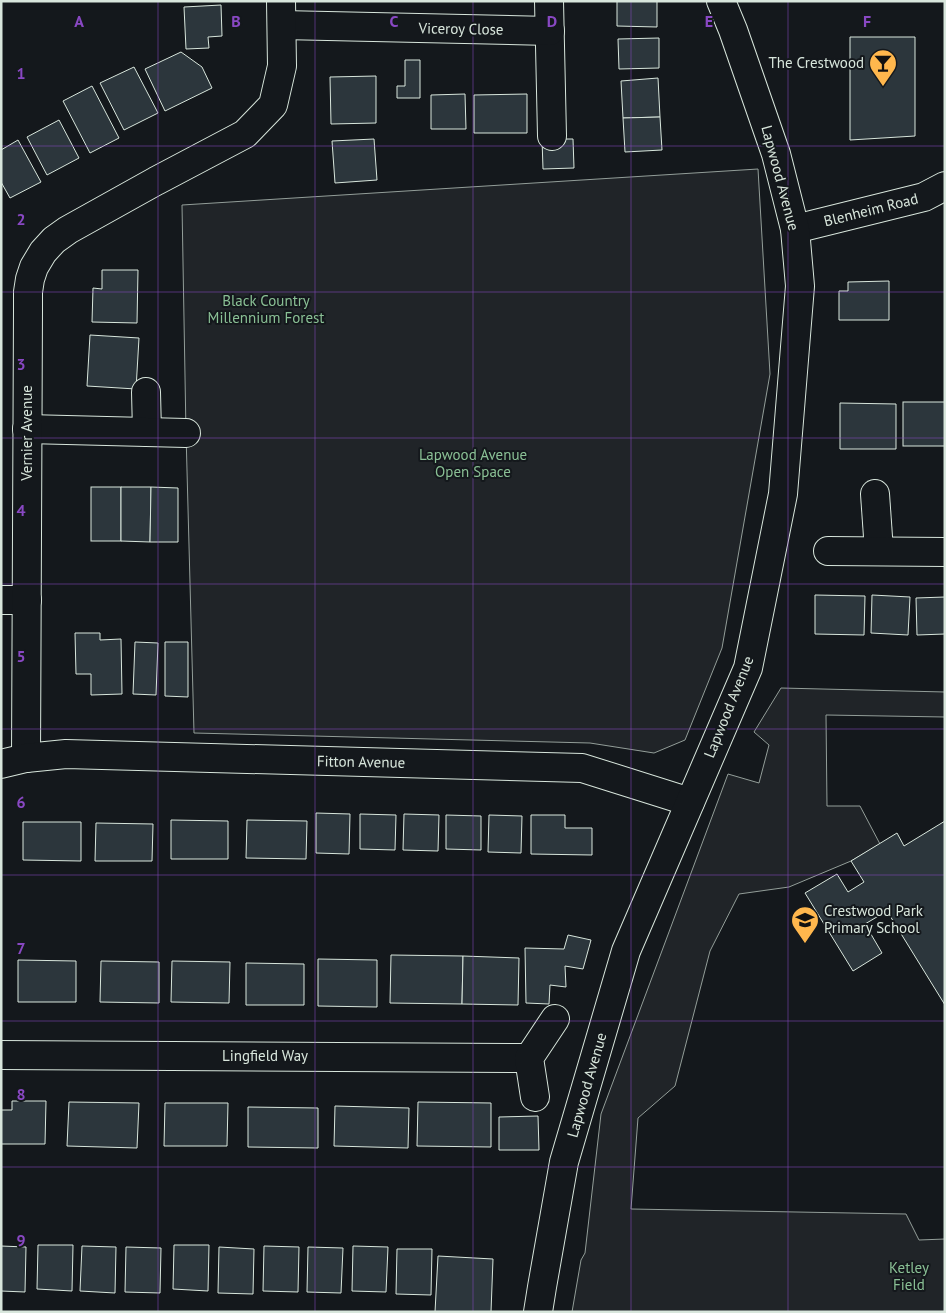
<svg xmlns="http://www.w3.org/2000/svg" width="946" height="1313" font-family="'PT Sans',sans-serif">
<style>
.green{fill:#202428;stroke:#939e99}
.building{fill:#2c363c;stroke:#d8e6dc}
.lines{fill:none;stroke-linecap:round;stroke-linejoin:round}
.minor-casing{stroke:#d8e6dc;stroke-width:30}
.minor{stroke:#14181c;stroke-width:28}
.grid{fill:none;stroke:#8948c3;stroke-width:1;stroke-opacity:0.55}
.labels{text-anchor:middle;stroke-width:4;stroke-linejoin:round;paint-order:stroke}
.street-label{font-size:15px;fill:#d8e6dc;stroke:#14181c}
.poi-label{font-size:15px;fill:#d8e6dc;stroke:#14181c;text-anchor:end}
.park-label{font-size:15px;fill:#8ac095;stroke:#14181c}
.grid-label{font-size:16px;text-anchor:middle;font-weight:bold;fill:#8948c3;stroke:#14181c;stroke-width:4;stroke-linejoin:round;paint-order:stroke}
</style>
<rect width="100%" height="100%" fill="#14181c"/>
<g class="green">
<polygon points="758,169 770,374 722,648 685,740 654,753 590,743 194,733 186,433 182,205"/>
<polygon points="781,688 945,692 945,717 826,715 827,806 860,806 880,844 851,861 789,887 739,894 710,951 675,1086 638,1118 631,1209 906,1214 919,1240 945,1239 945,1312 572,1312 581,1260 585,1253 601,1114 728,774 759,783 769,745 754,732"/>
</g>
<g class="building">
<polygon points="617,1 657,1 657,27 617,26"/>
<polygon points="221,5 222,36 208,37 209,48 186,49 184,7"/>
<polygon points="850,37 915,37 915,136 850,140"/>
<polygon points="659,38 659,68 619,69 618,39"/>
<polygon points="181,52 202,67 212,88 165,111 145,69"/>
<polygon points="405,60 420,60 420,98 397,98 397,86 405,86"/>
<polygon points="134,67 158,113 124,130 100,83"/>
<polygon points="376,76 376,123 331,124 330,77"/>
<polygon points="658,78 660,117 623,118 621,81"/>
<polygon points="92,86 119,138 90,153 63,101"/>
<polygon points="465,94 466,129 431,129 431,95"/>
<polygon points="527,94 527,133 474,133 474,95"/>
<polygon points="660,117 662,150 625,152 623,118"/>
<polygon points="59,120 79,158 47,175 27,137"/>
<polygon points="374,139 377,180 335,183 332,141"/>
<polygon points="542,139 573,139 574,168 543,169"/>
<polygon points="18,140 41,182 10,198 1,182 1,150"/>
<polygon points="102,270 138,270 137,323 92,322 93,288 102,289"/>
<polygon points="889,281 889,320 839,320 839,291 848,291 848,282"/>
<polygon points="90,335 139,338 136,389 87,386"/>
<rect x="903" y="402" width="42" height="44"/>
<polygon points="840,403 896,404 896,449 840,449"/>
<rect x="91" y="487" width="30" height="54"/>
<polygon points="121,487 151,487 150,542 121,541"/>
<polygon points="151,487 178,488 178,542 150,542"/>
<polygon points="815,595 865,596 864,635 815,634"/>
<polygon points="872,595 910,597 908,635 871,633"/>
<polygon points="945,597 945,634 917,635 916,598"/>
<polygon points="75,633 100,633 100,640 121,639 122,694 91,695 91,674 76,674"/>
<polygon points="135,642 158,643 156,695 133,694"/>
<polygon points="165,642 188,642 188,697 165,696"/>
<polygon points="316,813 350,814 349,854 316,853"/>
<polygon points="360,814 396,815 395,850 360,849"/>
<polygon points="404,814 439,815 438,851 403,850"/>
<polygon points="446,815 481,816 481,850 446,849"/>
<polygon points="489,815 522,816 521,853 488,852"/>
<polygon points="531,815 565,815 565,828 592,828 592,855 531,854"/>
<polygon points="171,820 228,821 228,859 171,859"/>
<polygon points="247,820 307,821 306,859 246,858"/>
<polygon points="945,821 945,1005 887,911 865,924 882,953 853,971 805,893 837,874 848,892 864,882 851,861 897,833 904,846"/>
<polygon points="23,822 81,822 81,861 23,860"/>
<polygon points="96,823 153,824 152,861 95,861"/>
<polygon points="568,935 591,940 583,969 565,966 566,987 550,985 549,1004 526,1003 525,948 564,949"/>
<polygon points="391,955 463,956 462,1004 390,1003"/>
<polygon points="463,956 519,958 518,1005 462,1004"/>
<polygon points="318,959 377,960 377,1007 318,1006"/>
<polygon points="18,960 76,961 76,1002 18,1002"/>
<polygon points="101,961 159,962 159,1003 100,1002"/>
<polygon points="172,961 230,962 229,1003 171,1002"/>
<polygon points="246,963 304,964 304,1005 246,1005"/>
<polygon points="12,1101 46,1101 45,1144 1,1144 1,1110 12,1110"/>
<polygon points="69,1102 139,1103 137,1148 67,1146"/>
<polygon points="418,1102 491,1103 491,1147 417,1146"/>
<polygon points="165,1103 228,1103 227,1146 164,1146"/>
<polygon points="335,1106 409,1108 408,1148 334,1146"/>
<polygon points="248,1107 318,1108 318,1148 248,1147"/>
<polygon points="538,1116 539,1150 499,1150 499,1117"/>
<polygon points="38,1245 73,1245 72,1291 37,1289"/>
<polygon points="174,1245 209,1245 208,1291 173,1289"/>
<polygon points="1,1246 26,1247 25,1292 1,1291"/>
<polygon points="82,1246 116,1247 115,1293 80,1291"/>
<polygon points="264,1246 299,1247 298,1292 263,1291"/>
<polygon points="353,1246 388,1247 386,1292 352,1291"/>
<polygon points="126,1247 161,1248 160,1293 125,1292"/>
<polygon points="219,1247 254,1249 253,1294 218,1293"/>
<polygon points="308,1247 343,1248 341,1293 307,1292"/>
<polygon points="397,1249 432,1249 431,1295 396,1294"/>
<polygon points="438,1256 493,1259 491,1312 435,1312"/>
</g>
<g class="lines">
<g class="minor-casing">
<g id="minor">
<polyline points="549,1 552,136"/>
<polyline points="282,25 550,31"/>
<polyline points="795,229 924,197 945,186"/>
<polyline points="146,392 147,432"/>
<polyline points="27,429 186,433"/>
<polyline points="875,494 879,551"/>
<polyline points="828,551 945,552"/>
<polyline points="1,600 27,600"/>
<polyline points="26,758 28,310 28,292 30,279 34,267 43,252 54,240 68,230 156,181 245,134 273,105 282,66 281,1"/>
<polyline points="1,764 26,758 66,754 582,768 690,802"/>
<polyline points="1,1055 529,1058"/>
<polyline points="535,1097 529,1058 555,1019"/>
<polyline points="538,1312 542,1287 564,1162 626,951 748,668 783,494 800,286 795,229 776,154 733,30 721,1"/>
</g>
</g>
<use href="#minor" class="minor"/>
</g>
<path class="grid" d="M158,1V1312M315,1V1312M473,1V1312M631,1V1312M788,1V1312M1,146H945M1,292H945M1,438H945M1,584H945M1,729H945M1,875H945M1,1021H945M1,1167H945"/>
<defs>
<g id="bar-pin" transform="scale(1.4375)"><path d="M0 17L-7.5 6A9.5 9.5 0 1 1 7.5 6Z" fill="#ffb74d" stroke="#14181c"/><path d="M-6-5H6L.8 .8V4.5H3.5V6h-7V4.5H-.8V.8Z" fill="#111"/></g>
<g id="school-pin" transform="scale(1.4375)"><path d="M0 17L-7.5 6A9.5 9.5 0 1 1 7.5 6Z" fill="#ffb74d" stroke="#14181c"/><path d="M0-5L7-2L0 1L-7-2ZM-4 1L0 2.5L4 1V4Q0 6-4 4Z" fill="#111"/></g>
</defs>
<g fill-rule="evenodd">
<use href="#bar-pin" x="883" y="63"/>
<use href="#school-pin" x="805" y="920"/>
</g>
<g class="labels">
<g class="street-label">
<text transform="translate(461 29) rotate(1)" y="5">Viceroy Close</text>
<text transform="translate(780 178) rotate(75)" y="5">Lapwood Avenue</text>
<text transform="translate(871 210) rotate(-14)" y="5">Blenheim Road</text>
<text transform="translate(27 433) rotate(-90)" y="5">Vernier Avenue</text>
<text transform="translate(729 707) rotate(-68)" y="5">Lapwood Avenue</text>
<text transform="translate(361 762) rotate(1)" y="5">Fitton Avenue</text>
<text x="265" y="1061">Lingfield Way</text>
<text transform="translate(587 1085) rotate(-74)" y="5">Lapwood Avenue</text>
</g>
<g class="poi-label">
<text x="864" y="68">The Crestwood</text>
<text x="824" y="916" text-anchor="start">Crestwood Park<tspan x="824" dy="17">Primary School</tspan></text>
</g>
<g class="park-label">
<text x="266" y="306">Black Country<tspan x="266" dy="17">Millennium Forest</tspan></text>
<text x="473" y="460">Lapwood Avenue<tspan x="473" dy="17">Open Space</tspan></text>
<text x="909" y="1273">Ketley<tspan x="909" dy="17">Field</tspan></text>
</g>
</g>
<g class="grid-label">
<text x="79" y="27">A</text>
<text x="236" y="27">B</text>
<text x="394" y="27">C</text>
<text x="552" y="27">D</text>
<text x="709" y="27">E</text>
<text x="867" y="27">F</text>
<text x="21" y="79">1</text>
<text x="21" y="225">2</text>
<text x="21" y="370">3</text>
<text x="21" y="516">4</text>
<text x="21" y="662">5</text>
<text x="21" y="808">6</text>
<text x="21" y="954">7</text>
<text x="21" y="1100">8</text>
<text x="21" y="1246">9</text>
</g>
<rect width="946" height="1313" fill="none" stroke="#d8e6dc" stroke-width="5"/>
</svg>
